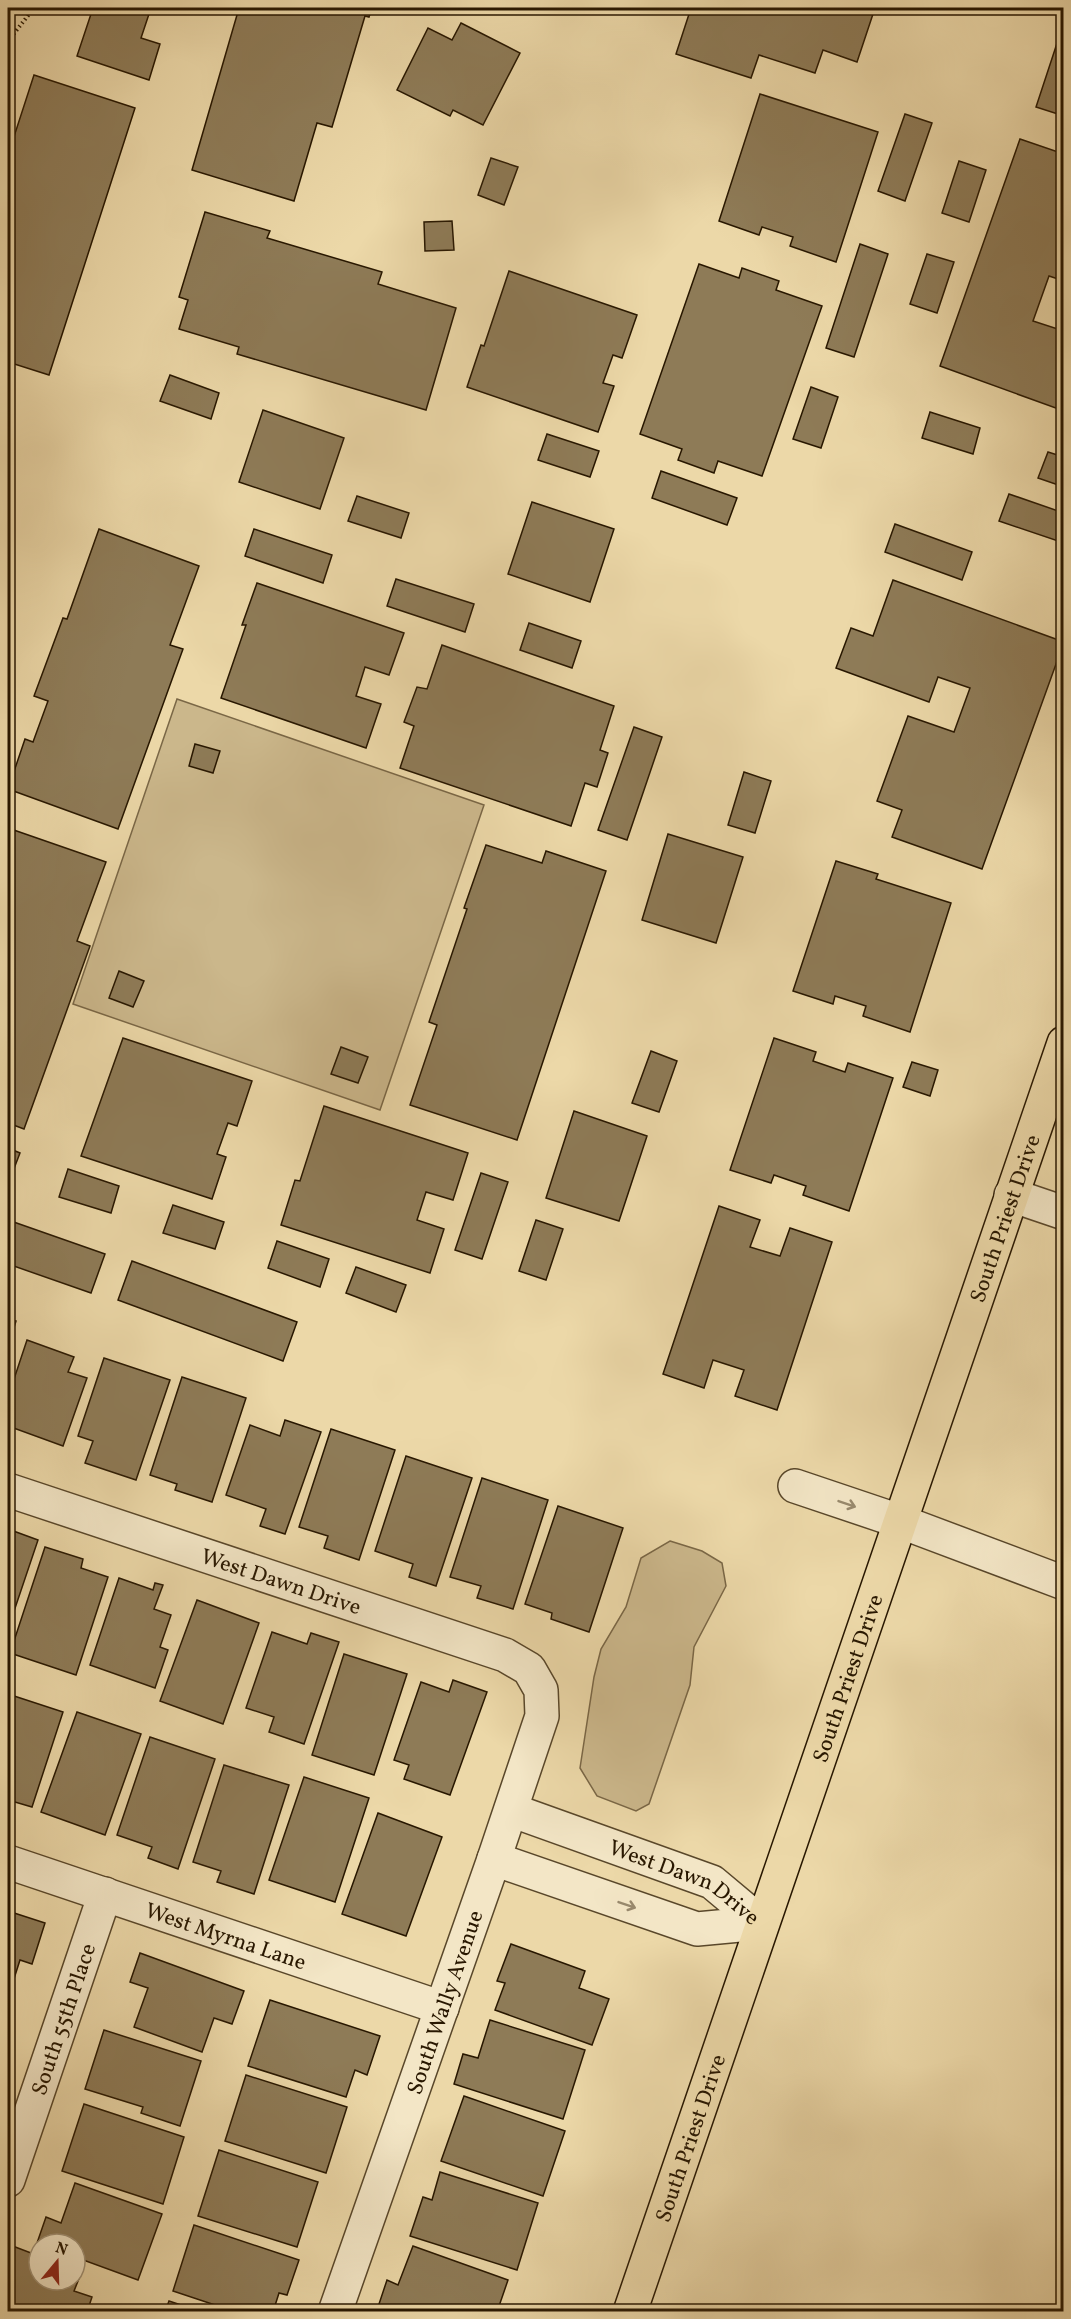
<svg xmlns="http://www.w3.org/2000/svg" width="1071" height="2319" font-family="Vollkorn,serif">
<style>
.green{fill:#cbb78b;stroke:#7a6746;stroke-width:1.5}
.building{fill:#8e7b57;stroke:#281700;stroke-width:1.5}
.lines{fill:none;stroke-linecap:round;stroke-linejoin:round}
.minor-casing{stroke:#59472a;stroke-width:36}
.major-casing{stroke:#281700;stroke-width:36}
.path{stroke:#281700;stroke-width:4;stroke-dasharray:1.5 3;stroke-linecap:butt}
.minor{stroke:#f3e6c6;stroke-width:33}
.major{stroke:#ecd8a8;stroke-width:33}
.oneway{stroke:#98896d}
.labels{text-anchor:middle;stroke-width:4.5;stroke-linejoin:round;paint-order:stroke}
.street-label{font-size:22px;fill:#281700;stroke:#f3e6c6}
</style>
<rect width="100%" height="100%" fill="#ecd8a8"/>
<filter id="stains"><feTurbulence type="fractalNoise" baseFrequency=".00333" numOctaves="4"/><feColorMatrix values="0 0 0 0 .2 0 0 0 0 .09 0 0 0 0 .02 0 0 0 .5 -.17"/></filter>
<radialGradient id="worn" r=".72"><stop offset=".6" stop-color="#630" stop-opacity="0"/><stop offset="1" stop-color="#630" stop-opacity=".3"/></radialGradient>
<g class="green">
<polygon points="177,699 484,805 380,1110 73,1004"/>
<polygon points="670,1541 702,1551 722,1563 726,1586 694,1647 690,1685 649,1804 636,1811 597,1796 580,1768 594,1677 601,1649 626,1607 641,1558"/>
</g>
<g class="building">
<polygon points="93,8 129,8 149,14 141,38 160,44 149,80 77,56"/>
<polygon points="239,8 372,8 369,17 365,16 332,127 317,123 294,201 192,170"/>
<polygon points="691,8 875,8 857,62 823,50 815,73 759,55 751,78 676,54"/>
<polygon points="1064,22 1064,116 1036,107"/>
<polygon points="461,23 520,53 483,125 453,110 450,116 397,90 428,28 452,40"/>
<polygon points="34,75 135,108 49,375 8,362 8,155"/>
<polygon points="760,94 878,132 836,262 790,246 793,237 762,227 759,235 719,221"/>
<polygon points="905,114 932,123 905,201 878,191"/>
<polygon points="1020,139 1064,154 1064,281 1049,276 1033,321 1064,331 1064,411 940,366"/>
<polygon points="491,158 518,167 504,205 478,195"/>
<polygon points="959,161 986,170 969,222 942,213"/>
<polygon points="205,212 270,231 267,238 382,272 378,284 456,308 426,410 237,354 239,347 179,329 188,300 179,297"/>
<polygon points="452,221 454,250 425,251 424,222"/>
<polygon points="860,244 888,254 854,357 826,348"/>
<polygon points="927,254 954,262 937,313 910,304"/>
<polygon points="699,264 739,278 742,268 779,281 776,290 822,306 762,476 718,461 714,473 678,460 682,449 640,434"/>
<polygon points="509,271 637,315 622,358 613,355 603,383 614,386 598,432 467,387 481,345 484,346"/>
<polygon points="170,375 219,393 211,419 160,401"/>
<polygon points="811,387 838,397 821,448 793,439"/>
<polygon points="263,410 344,438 320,509 239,482"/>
<polygon points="930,412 980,428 973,454 922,438"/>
<polygon points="547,434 599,451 590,477 538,460"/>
<polygon points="1048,452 1064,457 1064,487 1038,478"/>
<polygon points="661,471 737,498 727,525 652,498"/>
<polygon points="1009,494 1064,513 1064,543 999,521"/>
<polygon points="357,496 409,513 401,538 348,521"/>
<polygon points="532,502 614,529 590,602 508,574"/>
<polygon points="895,524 972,552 962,580 885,552"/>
<polygon points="99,529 199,566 170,645 183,649 118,829 8,789 25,739 33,742 48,701 34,696 63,618 67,619"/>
<polygon points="254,529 332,555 323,583 245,556"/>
<polygon points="396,579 474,604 465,632 387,606"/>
<polygon points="893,580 1064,642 982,869 892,837 902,810 877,801 908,716 954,732 970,688 938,677 929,702 836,668 851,628 873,636"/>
<polygon points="257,583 404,633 389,675 365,667 356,696 381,704 366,748 221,698 246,625 242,625"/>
<polygon points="529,623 581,641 572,668 520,650"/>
<polygon points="442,645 614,706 600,750 608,753 597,787 585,783 571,826 400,768 414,726 404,722 417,687 427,689"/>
<polygon points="634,727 662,737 627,840 598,830"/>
<polygon points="195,744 220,751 213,773 189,766"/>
<polygon points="744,772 771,781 755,833 728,825"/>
<polygon points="8,828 106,862 77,941 90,946 24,1129 8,1123"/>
<polygon points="668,834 743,857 716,943 642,920"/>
<polygon points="486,845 542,863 546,851 606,871 517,1140 410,1105 437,1025 429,1022 467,909 464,908"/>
<polygon points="836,861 878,874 876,879 951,903 910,1032 863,1016 866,1006 835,996 833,1004 793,991"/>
<polygon points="119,971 144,981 133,1007 109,998"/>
<polygon points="123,1038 252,1081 237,1126 228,1123 217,1154 226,1157 212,1199 81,1156"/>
<polygon points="774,1038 816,1052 813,1061 845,1072 848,1063 893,1078 849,1211 803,1195 806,1186 774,1175 771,1183 730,1170"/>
<polygon points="341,1047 368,1057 358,1083 331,1074"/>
<polygon points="651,1051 677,1061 659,1112 632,1103"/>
<polygon points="912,1062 938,1070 930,1096 903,1087"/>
<polygon points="324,1106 468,1153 453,1200 426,1192 417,1220 444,1229 430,1273 281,1225 295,1180 300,1181"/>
<polygon points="574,1111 647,1136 619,1221 546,1198"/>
<polygon points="8,1148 20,1153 10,1179 8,1178"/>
<polygon points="68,1169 119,1186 111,1213 59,1197"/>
<polygon points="481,1173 508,1182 482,1259 455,1250"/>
<polygon points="173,1205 224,1222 215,1249 163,1233"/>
<polygon points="719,1206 760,1220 750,1247 780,1256 790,1228 832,1242 777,1410 735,1396 744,1370 713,1360 704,1388 663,1374"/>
<polygon points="8,1220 105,1254 91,1293 8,1264"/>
<polygon points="536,1220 563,1229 546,1280 519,1271"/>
<polygon points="277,1241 329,1259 320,1287 268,1268"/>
<polygon points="132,1261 297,1322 283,1361 118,1300"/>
<polygon points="356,1267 406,1285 396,1312 346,1293"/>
<polygon points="8,1319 16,1321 8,1347"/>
<polygon points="27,1340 74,1357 68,1372 87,1378 63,1446 8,1426 8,1397"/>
<polygon points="104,1358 170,1380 136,1480 85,1463 93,1441 78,1436"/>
<polygon points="182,1377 246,1398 212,1502 175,1490 177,1484 150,1475"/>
<polygon points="285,1420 321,1432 285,1534 260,1526 266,1509 226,1495 250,1425 280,1436"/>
<polygon points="331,1429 395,1450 359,1560 324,1548 328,1536 299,1527"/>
<polygon points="406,1456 472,1478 436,1586 409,1577 413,1564 375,1551"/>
<polygon points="482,1478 548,1500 513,1609 477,1598 481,1586 450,1577"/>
<polygon points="558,1506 623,1528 589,1632 551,1619 552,1613 525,1604"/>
<polygon points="8,1529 38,1540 8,1629"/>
<polygon points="45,1547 83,1559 81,1568 108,1577 76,1675 10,1653"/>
<polygon points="119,1578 153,1590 155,1583 163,1585 154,1609 171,1615 160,1647 168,1650 155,1688 90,1665"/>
<polygon points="197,1600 259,1623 223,1724 160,1701"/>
<polygon points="272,1632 307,1644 311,1633 339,1642 304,1744 269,1732 274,1717 246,1708"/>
<polygon points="344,1654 407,1674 374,1775 312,1755"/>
<polygon points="453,1680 487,1692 450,1795 404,1779 409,1765 394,1760 421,1682 449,1692"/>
<polygon points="8,1694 63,1712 32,1807 8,1800"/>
<polygon points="77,1712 141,1734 105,1835 41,1812"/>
<polygon points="150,1737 215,1759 178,1869 148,1858 152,1847 117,1835"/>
<polygon points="224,1765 289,1785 254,1894 217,1882 221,1871 193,1862"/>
<polygon points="304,1777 369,1798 335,1902 269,1880"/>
<polygon points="378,1813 442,1837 406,1936 342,1914"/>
<polygon points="8,1911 45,1923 32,1964 20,1960 11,1988 8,1986"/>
<polygon points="511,1944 585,1971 579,1988 609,1999 592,2045 495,2010 505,1983 497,1981"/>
<polygon points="140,1953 244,1991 232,2024 214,2018 202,2052 134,2027 148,1988 130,1982"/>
<polygon points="270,2000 380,2036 367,2075 355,2070 346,2097 248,2066"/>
<polygon points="490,2020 585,2050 563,2119 454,2084 463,2054 478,2058"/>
<polygon points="104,2030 201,2061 180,2126 141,2113 143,2107 85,2089"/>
<polygon points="246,2075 347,2107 326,2173 225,2141"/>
<polygon points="464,2096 565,2131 543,2196 441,2161"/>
<polygon points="84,2104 184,2137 163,2204 62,2171"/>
<polygon points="219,2150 318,2182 297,2247 198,2216"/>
<polygon points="440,2172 538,2203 517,2270 410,2236 423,2197 432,2200"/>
<polygon points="75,2183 162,2214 138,2280 75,2257 75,2244 37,2243 46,2217 61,2223"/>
<polygon points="194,2225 299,2260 287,2295 279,2293 273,2312 236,2312 173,2291"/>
<polygon points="10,2245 39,2256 39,2280 75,2280 75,2269 82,2271 74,2291 92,2297 87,2312 8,2312 8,2252"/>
<polygon points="413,2246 508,2280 497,2312 390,2312 378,2307 387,2280 398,2285"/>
<polygon points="169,2301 202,2312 165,2312"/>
</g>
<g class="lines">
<g class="minor-casing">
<g id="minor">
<polyline points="1011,1195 1064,1213"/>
<polyline points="795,1486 899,1521 1064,1583"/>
<path id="s1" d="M8,1490L505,1655L529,1669L541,1690L542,1716L494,1859L335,2312"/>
<path id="s2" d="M511,1810L712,1882L761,1923"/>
<polyline points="494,1859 697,1929 761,1923"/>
<path id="s3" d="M8,1862L442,2008"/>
<path id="s4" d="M8,2180L105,1894"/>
</g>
</g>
<g class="major-casing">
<g id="major">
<path id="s5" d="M630,2312L1064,1043"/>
</g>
</g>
<polyline class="path" points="8,41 34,8"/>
<use href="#minor" class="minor"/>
<use href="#major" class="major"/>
</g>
<defs><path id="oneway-shaft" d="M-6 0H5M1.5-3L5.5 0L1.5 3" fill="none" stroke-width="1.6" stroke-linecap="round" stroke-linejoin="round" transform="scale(1.5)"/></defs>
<g class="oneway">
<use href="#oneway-shaft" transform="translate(847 1504) rotate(19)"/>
<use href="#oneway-shaft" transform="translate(627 1905) rotate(19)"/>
</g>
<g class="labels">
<g class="street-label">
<text dy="8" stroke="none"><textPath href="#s5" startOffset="1156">South Priest Drive</textPath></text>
<text dy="8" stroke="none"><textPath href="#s1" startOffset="288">West Dawn Drive</textPath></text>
<text dy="8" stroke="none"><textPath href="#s5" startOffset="670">South Priest Drive</textPath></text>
<text dy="8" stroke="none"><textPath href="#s2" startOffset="189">West Dawn Drive</textPath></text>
<text dy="8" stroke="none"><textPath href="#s3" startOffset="230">West Myrna Lane</textPath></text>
<text transform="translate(444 2002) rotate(-71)" y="8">South Wally Avenue</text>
<text dy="8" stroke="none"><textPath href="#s4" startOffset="170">South 55th Place</textPath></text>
<text dy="8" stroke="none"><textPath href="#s5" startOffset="184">South Priest Drive</textPath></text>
</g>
</g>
<rect width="1071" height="2319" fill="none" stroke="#ecd8a8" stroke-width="30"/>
<rect x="9" y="9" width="1053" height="2301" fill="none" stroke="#281700" stroke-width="3"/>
<rect x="15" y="15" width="1041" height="2289" fill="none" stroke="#281700" stroke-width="1.5"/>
<g transform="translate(57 2262) rotate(19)"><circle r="28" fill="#f3e6c6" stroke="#a29377" stroke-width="1.5"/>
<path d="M0-4.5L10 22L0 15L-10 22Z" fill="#8f2418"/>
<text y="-9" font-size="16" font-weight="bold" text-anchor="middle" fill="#281700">N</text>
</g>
<rect width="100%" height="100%" filter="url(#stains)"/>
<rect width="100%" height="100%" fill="url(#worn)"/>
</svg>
